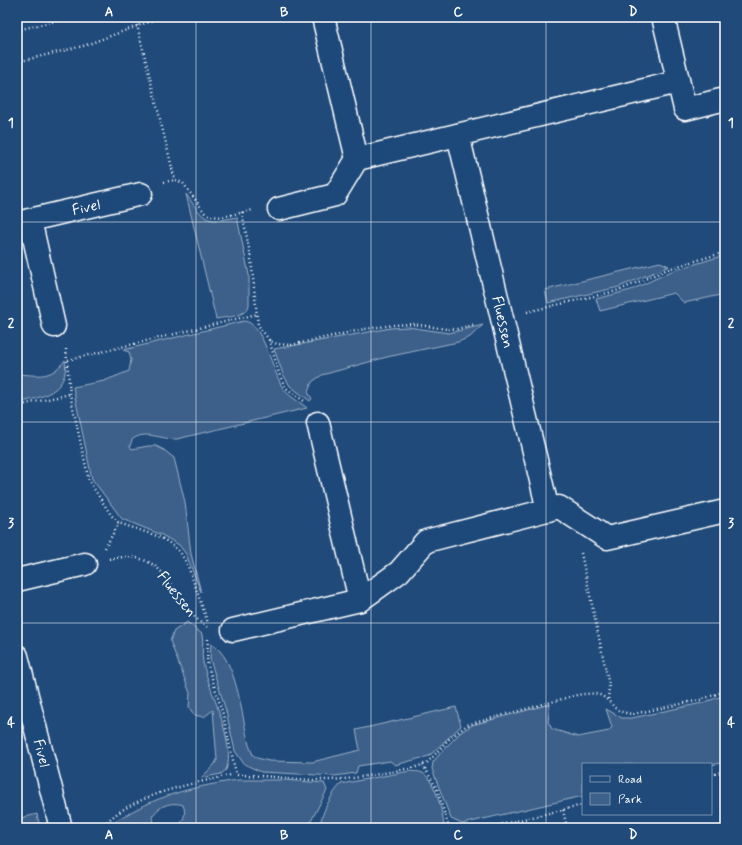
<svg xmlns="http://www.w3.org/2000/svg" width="742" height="845" font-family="Mynerve,sans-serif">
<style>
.green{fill:#3c618b;stroke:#9eb0c5}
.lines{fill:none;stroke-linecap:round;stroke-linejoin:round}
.minor-casing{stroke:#fff;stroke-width:25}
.path{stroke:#fff;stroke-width:2.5;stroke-dasharray:1 3;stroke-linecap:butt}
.minor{stroke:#1f4a7a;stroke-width:22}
.grid{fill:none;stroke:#fff;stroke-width:1;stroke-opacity:0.55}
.labels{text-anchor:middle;stroke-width:3.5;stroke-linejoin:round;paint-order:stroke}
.street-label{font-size:15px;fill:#fff;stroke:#1f4a7a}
.neatline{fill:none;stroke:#fff;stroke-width:1.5}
.grid-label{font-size:13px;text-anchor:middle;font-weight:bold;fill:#fff}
</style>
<rect width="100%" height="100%" fill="#1f4a7a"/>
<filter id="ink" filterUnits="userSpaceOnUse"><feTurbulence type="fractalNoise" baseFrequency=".025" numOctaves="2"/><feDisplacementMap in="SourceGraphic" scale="8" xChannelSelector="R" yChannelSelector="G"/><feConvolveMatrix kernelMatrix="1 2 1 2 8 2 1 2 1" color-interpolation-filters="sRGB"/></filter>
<g filter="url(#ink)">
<g class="green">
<path d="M186,194C205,220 204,224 237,217L249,275V305C247,317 226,317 216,319Z"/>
<polygon points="725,255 725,294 684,303 674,293 600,311 596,299 631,290 672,271"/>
<polygon points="660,262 669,266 619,287 548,303 545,290"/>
<path d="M244,321C263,322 273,373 283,388C289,397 299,401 307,408L177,439C162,440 144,429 132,440L130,446L132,449L148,446H156L164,450L174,458L185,502L191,554L201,592L186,554L179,545L162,535L122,519L92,479L73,387L104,381L129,371L131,360L129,352L123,350Z"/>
<polygon points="483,325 470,337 458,342 387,357 322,375 312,382 308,392 312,399 310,401 290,386 283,374 274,349 391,328 408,327 449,333"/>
<path d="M65,360C70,392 40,398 17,403V374C39,375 50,380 65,360Z"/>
<path d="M187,622L202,634C204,643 201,652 203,662C208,689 237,744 226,770L221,774L201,778L214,765L217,760L213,710L204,717L194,715L189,707L190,693L170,641L174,631Z"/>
<path d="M211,644C237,656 242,719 249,745L253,755L257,758L269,761L312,762L360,750L356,730L456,707L461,726L429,756L395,765L390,761L358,766L356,773L335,776L261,772L244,764L235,751L226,711L210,659Z"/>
<polygon points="725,695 725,762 711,765 583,764 583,796 462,824 451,819 432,769 433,762 444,749 461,732 472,725 550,704 548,722 552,729 578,737 609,731 612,727 606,709 622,718 632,718 702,703"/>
<path d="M410,771C414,772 419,771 423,773C436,782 443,813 444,828H333L332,824L320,828C319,817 333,791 341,784Z"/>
<path d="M238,780H285L324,783L327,790L309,825L294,828H177C183,821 187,814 183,805C171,801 158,806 152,817L155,824L161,828H109C111,822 120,818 126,815C161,794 198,786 238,780Z"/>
<polygon points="37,814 40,828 17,828 17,819"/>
</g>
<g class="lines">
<g class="minor-casing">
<g id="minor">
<polyline points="323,17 357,159"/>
<polyline points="663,17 685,109 725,99"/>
<polyline points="458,135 548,510"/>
<polyline points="279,209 335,195 357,159 678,82"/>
<polyline points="30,220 54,326"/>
<polyline points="17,223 141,194"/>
<polyline points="318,423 360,600"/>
<polyline points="17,580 85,564"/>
<polyline points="233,630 360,600 399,572 426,541 559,507 607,538 725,511"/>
<polyline points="17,656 61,828"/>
</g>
</g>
<g class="path">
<polyline points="137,25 175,180"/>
<polyline points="17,30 73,17"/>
<polyline points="17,62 83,46 162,17"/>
<polyline points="164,182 175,180 183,183 205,213 210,216 222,217 253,210"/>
<polyline points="242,212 251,259 258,325 270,341 277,344 291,345 365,329 393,325 413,324 446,329 457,329 476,324"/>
<polyline points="527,312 620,290 668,269 725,252"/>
<polyline points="269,340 280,376 286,388 304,401"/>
<polyline points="66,349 70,394 89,481 111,515 119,523 160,537 171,544 180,552 188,566 208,623"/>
<polyline points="68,360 257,314"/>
<polyline points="17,406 70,394"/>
<polyline points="105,548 119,523"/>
<polyline points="581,553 609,685 608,701"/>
<path d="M109,559C172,546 168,602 207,627"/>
<polyline points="208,639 207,662 223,714 236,774"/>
<polyline points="423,765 437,789 449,828"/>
<polyline points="711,775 725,771"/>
<polyline points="563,810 567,828"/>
<path d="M102,828C122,800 182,785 214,779C222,777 230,774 238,775C268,775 299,781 329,780C358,779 388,772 416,767L427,763L448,740L467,725L577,695C584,694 595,692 602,696C616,705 612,712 633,714L700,700L725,691"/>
<polyline points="486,828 583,805"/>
</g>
<use href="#minor" class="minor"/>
</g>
</g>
<path class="grid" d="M196,17V828M371,17V828M546,17V828M17,222H725M17,422H725M17,623H725"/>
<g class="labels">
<g class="street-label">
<text transform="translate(86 207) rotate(-13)" y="5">Fivel</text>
<text transform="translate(503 322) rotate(77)" y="5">Fluessen</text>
<text transform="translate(177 594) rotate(52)" y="5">Fluessen</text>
<text transform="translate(42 753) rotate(76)" y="5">Fivel</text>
</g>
</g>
<rect width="742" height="845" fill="none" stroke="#1f4a7a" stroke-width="44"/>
<rect x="582" y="763" width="130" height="52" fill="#1f4a7a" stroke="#7992af"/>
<rect x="590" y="776" width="20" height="6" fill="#1f4a7a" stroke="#7992af"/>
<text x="618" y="783" font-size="12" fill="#ffffff">Road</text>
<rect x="590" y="793" width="20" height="12" fill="#3c618b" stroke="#7992af"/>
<text x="618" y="803" font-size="12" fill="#ffffff">Park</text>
<rect x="22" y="22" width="698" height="801" class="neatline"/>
<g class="grid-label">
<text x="109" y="16">A</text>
<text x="284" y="16">B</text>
<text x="458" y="16">C</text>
<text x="633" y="16">D</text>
<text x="11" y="127">1</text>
<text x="731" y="127">1</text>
<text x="11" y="327">2</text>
<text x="731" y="327">2</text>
<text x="11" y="527">3</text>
<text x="731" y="527">3</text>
<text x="11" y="727">4</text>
<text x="731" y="727">4</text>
<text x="109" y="839">A</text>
<text x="284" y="839">B</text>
<text x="458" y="839">C</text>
<text x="633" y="839">D</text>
</g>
</svg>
